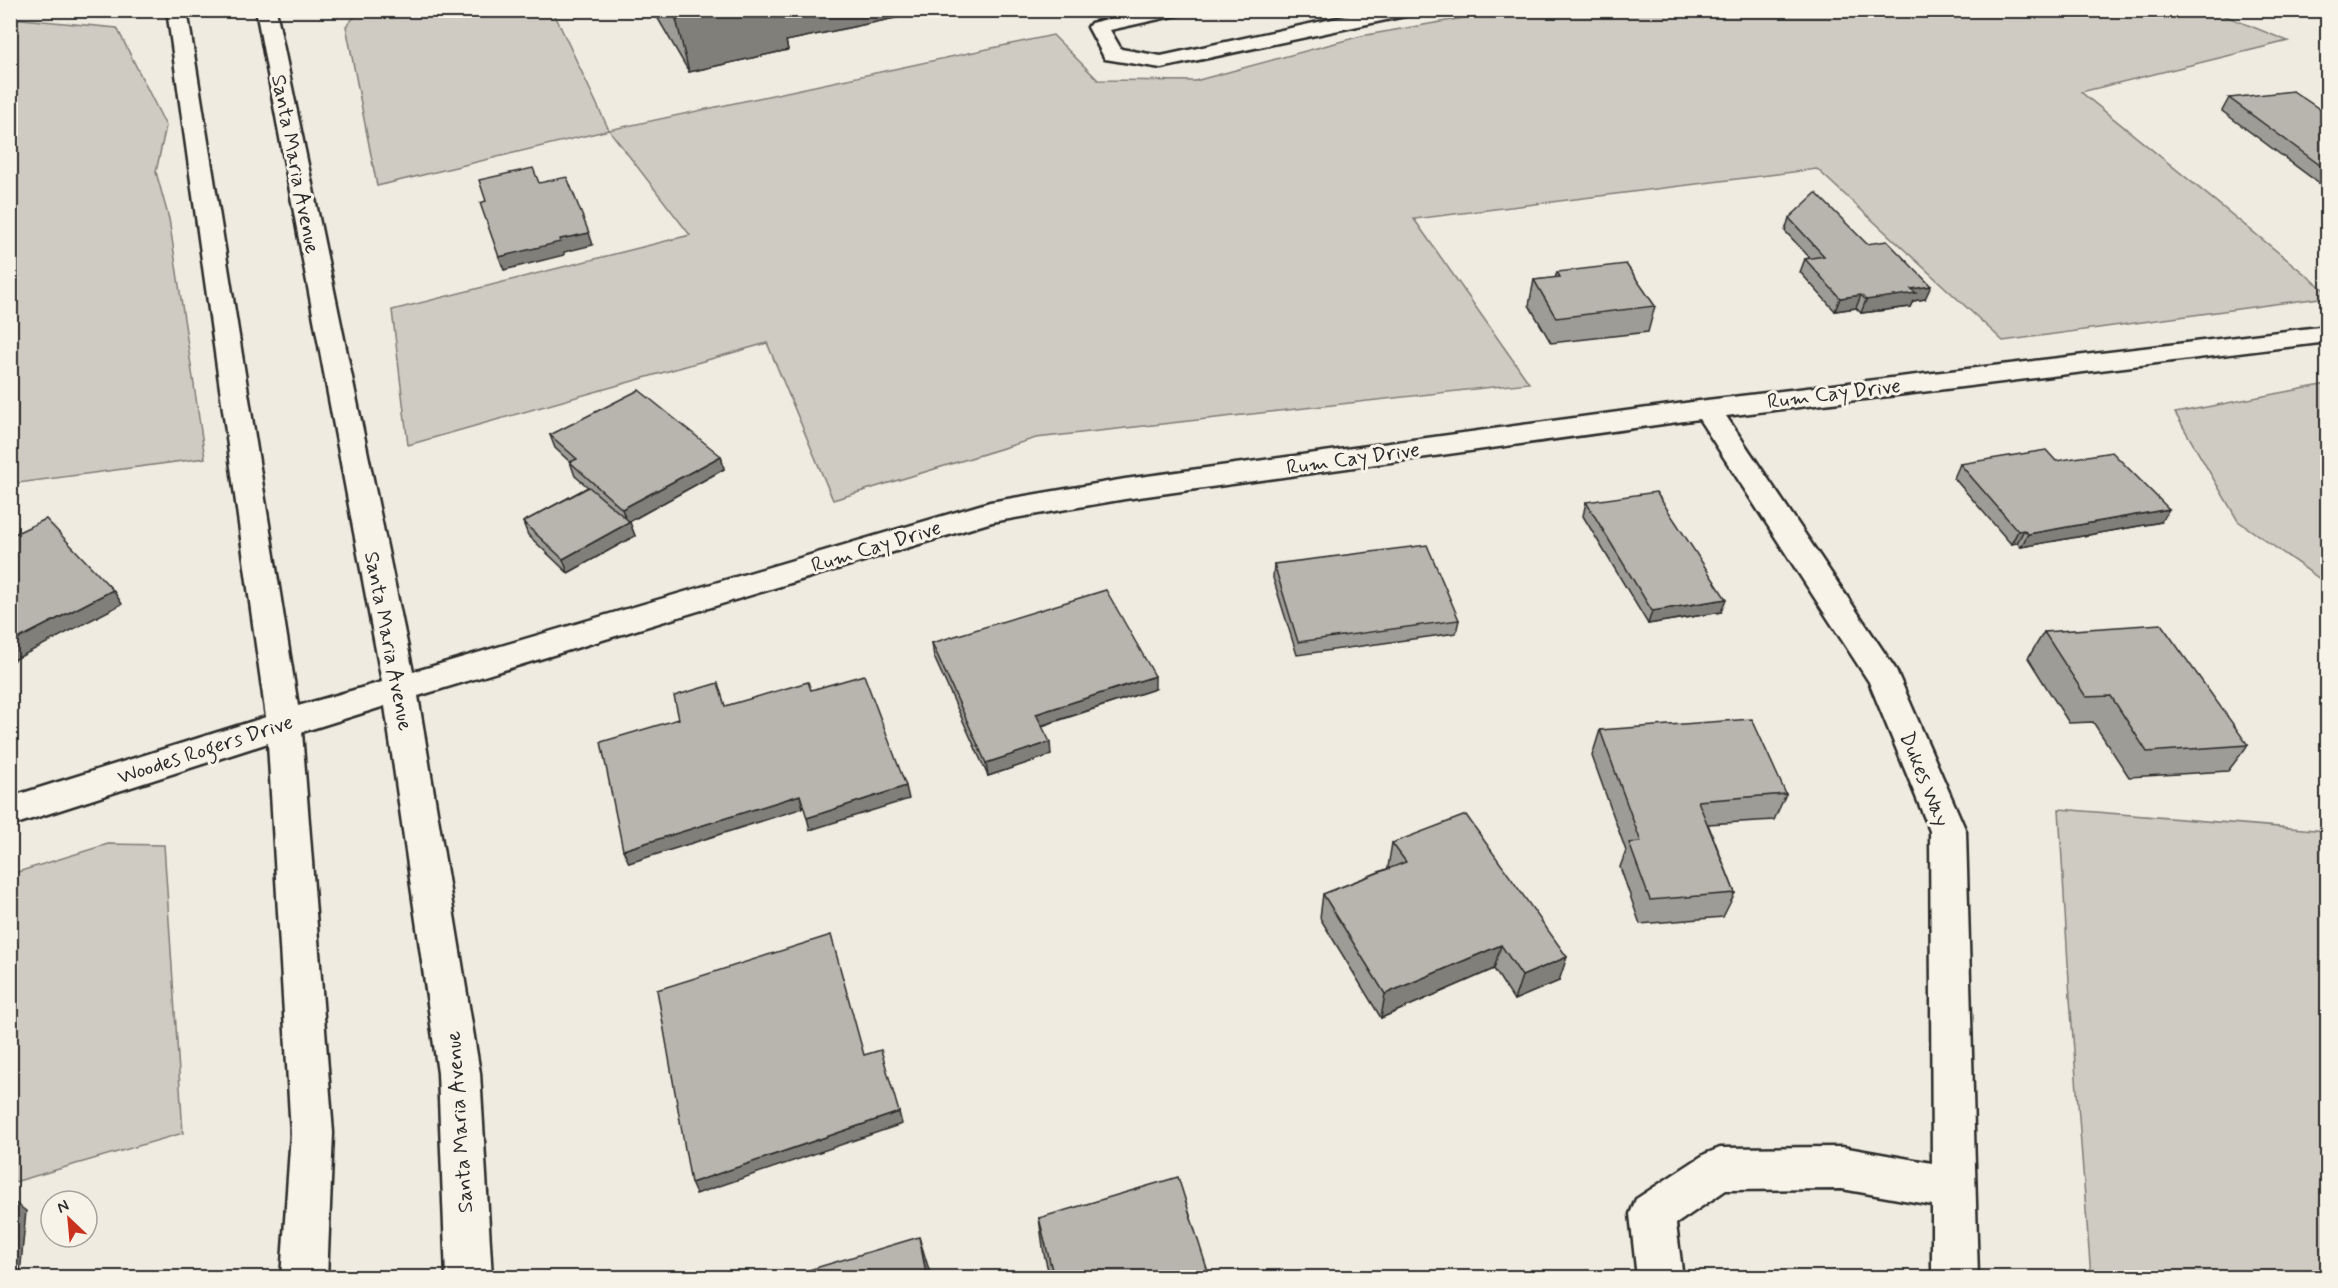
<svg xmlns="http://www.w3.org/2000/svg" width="2338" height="1288" font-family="Mynerve,sans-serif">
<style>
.green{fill:#cfcbc2;stroke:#7d7b76;stroke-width:1.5}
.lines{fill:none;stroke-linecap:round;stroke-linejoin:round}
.minor-casing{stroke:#2b2b2b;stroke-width:5}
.minor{fill:#f7f3e8;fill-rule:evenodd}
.wall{fill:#9e9c96;stroke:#2b2b2b;stroke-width:1.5}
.shaded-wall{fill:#817f7a;stroke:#2b2b2b;stroke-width:1.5}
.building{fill:#b8b5ae;stroke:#2b2b2b;stroke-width:1.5}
.labels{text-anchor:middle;stroke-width:6;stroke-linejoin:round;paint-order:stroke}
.street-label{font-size:21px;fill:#2b2b2b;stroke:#f7f3e8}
</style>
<rect width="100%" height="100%" fill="#efebe0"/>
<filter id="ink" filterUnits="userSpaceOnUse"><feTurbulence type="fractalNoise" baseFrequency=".0167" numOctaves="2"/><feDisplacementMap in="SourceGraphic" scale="12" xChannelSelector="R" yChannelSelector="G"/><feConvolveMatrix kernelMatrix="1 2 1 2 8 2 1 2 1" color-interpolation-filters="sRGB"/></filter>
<g filter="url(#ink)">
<g class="green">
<polygon points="360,11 553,11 609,130 1053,35 1098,80 1195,81 1361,36 1503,11 2213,11 2288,41 2081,92 2327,292 2327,297 2003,341 1817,169 1414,219 1529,383 1036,438 833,500 767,343 408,445 392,310 690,235 609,130 377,186 346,26"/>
<polygon points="11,18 117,28 166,126 156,172 169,219 205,458 11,484"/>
<polygon points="2327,384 2328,384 2327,584 2238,521 2175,413"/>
<polygon points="2059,809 2327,831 2327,1277 2091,1277 2070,998"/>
<polygon points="108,844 164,845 183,1133 11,1183 11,874"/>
</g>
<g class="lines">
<g class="minor-casing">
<g id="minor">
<polygon points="167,10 187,10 298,706 382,682 256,10 276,10 413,672 990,502 1125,479 1707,400 2328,326 2328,342 1726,416 1896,670 1966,831 1978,1278 1932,1278 1932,1205 1842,1189 1726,1190 1676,1224 1683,1278 1637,1278 1630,1214 1636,1199 1705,1154 1720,1148 1842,1147 1932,1163 1930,831 1869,682 1699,419 1125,499 992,522 418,696 480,1073 492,1278 446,1278 438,1073 385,706 302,732 333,1133 327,1278 281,1278 291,1133 268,743 10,826 10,797 266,717"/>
<polygon points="1145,10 1185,10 1182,14 1110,30 1121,49 1161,56 1374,10 1415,10 1412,14 1405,16 1161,68 1105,59 1088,27 1091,23"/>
</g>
</g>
<use href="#minor" class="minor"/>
</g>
<g class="wall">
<polygon points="653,10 933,10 786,41 788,50 689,72"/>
<polygon points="2229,98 2328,115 2328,190 2222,111"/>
<polygon points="1789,218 1867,244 1925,299 1913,301 1910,307 1861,313 1856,308 1835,311 1800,272 1805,259 1810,258 1785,231"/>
<polygon points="1557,272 1655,306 1648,332 1551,343 1529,305 1534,280 1555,278"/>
<polygon points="550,435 721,456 724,469 629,522 635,536 568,573 528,535 523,522 588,487 575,476 570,462 555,448"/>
<polygon points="2056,461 2161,522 2021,547 2017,543 2011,544 1954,478 1960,464"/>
<polygon points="1586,502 1721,612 1648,624 1583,516"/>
<polygon points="1274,564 1459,620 1456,633 1297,655 1273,578"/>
<polygon points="2044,632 2248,745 2228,771 2129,777 2093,722 2069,723 2028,658"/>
<polygon points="932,643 1155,689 1042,726 1051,755 988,776 934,657"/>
<polygon points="1600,730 1786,794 1774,820 1708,824 1735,893 1723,917 1640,924 1620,867 1626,851 1592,756"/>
<polygon points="1392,843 1559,981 1514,1000 1494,969 1381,1018 1320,918 1323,894 1389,868 1388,867"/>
<polygon points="1039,1218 1210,1278 1050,1278 1044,1254"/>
</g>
<g class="shaded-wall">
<polygon points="718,10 933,10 786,41 788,50 689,72 676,19"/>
<polygon points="589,233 593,245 564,252 564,255 504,270 499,257 560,239"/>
<polygon points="1931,286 1925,299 1913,301 1910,307 1861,313 1866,300 1911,289"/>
<polygon points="1861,295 1856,308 1835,311 1840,298"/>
<polygon points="721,456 724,469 627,523 622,509"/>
<polygon points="2169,509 2161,522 2021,547 2028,534"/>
<polygon points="630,522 635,536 568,573 563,559"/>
<polygon points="2024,530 2017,543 2011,544 2018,531"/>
<polygon points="113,590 122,604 10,662 10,643"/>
<polygon points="1726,599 1721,612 1648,624 1652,611"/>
<polygon points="1155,676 1155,689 1037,727 1036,714"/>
<polygon points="1050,742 1051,755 988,776 986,763"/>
<polygon points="906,786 909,799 810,830 807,818"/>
<polygon points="800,795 803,808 629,863 623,850"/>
<polygon points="1501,945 1494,969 1381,1018 1385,994"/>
<polygon points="1567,957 1559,981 1514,1000 1522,976"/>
<polygon points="899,1112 902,1124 696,1194 691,1183"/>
<polygon points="10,1199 26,1211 20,1275 23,1278 10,1278"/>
<polygon points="919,1237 930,1273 931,1278 927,1278"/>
</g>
<g class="building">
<polygon points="671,10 718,10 676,19"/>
<polygon points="2293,91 2328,115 2328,171 2229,98"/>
<polygon points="533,168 539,183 567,177 589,233 560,239 560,242 499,257 480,203 486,201 479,180"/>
<polygon points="1816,193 1867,244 1887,241 1931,286 1911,289 1916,293 1866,300 1861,295 1840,298 1805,259 1824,256 1789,218"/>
<polygon points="1626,264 1655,306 1556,318 1534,280 1560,277 1557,272"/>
<polygon points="639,390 721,456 622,509 570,462 577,459 550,435"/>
<polygon points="2046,450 2056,461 2112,452 2169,509 2028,534 2024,530 2018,531 1960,464"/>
<polygon points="589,487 630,522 563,559 523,522"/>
<polygon points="1656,492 1726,599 1652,611 1586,502"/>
<polygon points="46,519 113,590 10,643 10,536"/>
<polygon points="1427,545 1459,620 1298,642 1274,564"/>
<polygon points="1106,590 1155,676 1036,714 1050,742 986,763 932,643"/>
<polygon points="2161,624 2248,745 2147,752 2111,696 2086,697 2044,632"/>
<polygon points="864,675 906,786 807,818 800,795 623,850 601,742 679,719 674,696 718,683 725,706 808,682 811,690"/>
<polygon points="1752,719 1786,794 1698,801 1735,893 1650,900 1629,843 1641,842 1600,730"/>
<polygon points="1466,815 1567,957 1522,976 1501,945 1385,994 1323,894 1406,862 1392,843"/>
<polygon points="831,935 864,1055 881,1050 899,1112 691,1183 657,990"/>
<polygon points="1178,1177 1210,1278 1054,1278 1039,1218"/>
<polygon points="919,1237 927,1278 785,1278 785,1277"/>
<polygon points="16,1272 15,1278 10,1278 10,1274"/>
</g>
</g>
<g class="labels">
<g class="street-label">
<text transform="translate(296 164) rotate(79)" y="7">Santa Maria Avenue</text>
<text transform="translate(1834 393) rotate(-7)" y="7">Rum Cay Drive</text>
<text transform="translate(1353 458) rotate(-8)" y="7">Rum Cay Drive</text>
<text transform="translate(876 546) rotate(-17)" y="7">Rum Cay Drive</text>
<text transform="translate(389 641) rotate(79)" y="7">Santa Maria Avenue</text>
<text transform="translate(205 749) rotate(-18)" y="7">Woodes Rogers Drive</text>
<text transform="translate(1925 779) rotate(68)" y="7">Dukes Way</text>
<text transform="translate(459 1122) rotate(-94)" y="7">Santa Maria Avenue</text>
</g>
</g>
<rect width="2338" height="1288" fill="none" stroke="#f7f3e8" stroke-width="36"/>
<rect x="18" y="18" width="2302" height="1252" fill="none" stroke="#2b2b2b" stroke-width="2" filter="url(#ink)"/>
<g transform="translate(69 1219) rotate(334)"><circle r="28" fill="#f7f3e8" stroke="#a5a39c" stroke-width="1.5"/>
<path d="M0-4.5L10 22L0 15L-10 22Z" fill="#c8321e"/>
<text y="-9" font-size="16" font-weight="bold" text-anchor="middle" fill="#2b2b2b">N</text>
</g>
</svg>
